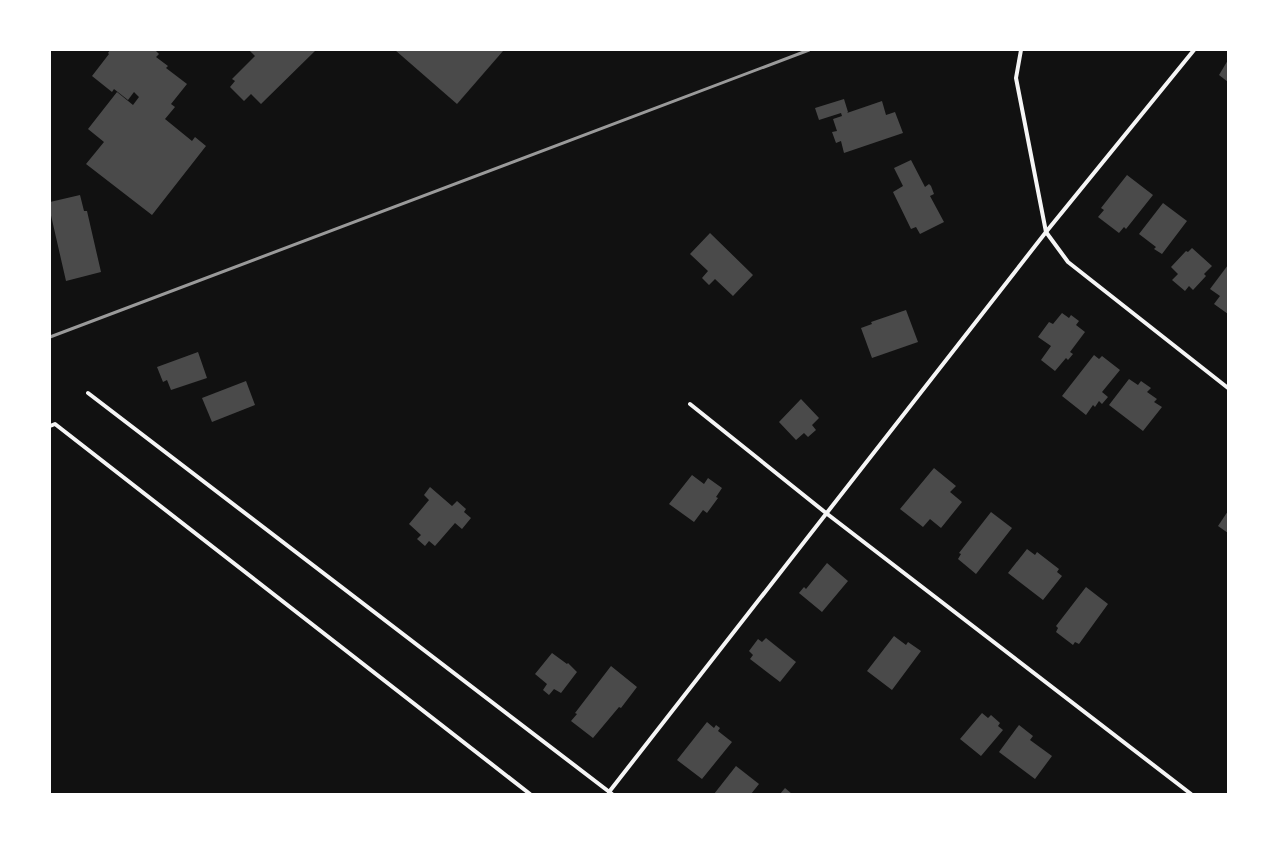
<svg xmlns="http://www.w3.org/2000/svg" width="1278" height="844" font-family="Commissioner,sans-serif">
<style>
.building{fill:#4a4a4a}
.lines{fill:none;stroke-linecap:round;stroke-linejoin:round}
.minor{stroke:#f5f5f5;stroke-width:4}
.rail{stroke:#9a9a9a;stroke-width:3}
</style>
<rect width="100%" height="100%" fill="#111"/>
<g class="building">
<polygon points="110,50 155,50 159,54 156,57 168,66 166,68 187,84 171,104 175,107 165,119 192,141 195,137 206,146 152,215 86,164 104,142 88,129 117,92 133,105 139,97 134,92 128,100 114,89 112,92 92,76 109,54 108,53"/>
<polygon points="249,50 316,50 261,104 251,94 244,101 230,87 235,81 232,79 255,56"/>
<polygon points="395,50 502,50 503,51 457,104"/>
<polygon points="1228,60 1228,82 1219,75"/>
<polygon points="844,99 848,112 847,113 882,101 886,115 895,112 903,133 844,153 841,141 836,143 832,132 837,131 833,119 842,116 841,113 819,120 815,108"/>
<polygon points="911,160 925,187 929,184 931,186 934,194 930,196 944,222 920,234 916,227 911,229 893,192 903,186 894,168"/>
<polygon points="1127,175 1153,195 1126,229 1124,227 1119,233 1098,217 1104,210 1101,208"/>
<polygon points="80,195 84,211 87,211 101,272 66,281 50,211 50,202"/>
<polygon points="1163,203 1187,221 1162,254 1154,249 1156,247 1139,234"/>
<polygon points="710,233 753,275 733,296 715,279 709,285 702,278 708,271 690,254"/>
<polygon points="1192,248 1212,266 1204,274 1206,276 1193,290 1189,286 1185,291 1172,280 1178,274 1171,267 1186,251 1188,252"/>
<polygon points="1228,265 1228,314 1214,304 1220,296 1210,289"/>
<polygon points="906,310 918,342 872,358 861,328 872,324 871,322"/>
<polygon points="1062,313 1069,318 1071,315 1079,321 1076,325 1085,332 1070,352 1073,354 1068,360 1066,358 1055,371 1041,360 1051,346 1038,337 1049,322 1053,324"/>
<polygon points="198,352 207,378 171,390 167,380 163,382 157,367"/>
<polygon points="1094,355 1099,359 1102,356 1120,370 1102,392 1108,397 1102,404 1099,401 1095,407 1093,405 1086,415 1062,396"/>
<polygon points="1129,379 1138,385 1141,381 1151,388 1147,392 1157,399 1154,402 1162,407 1143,431 1109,405"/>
<polygon points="246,381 255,405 212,422 202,398"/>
<polygon points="801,399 819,418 812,425 816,430 808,437 804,433 796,440 779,422"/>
<polygon points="934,468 956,486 950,492 962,502 941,528 930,519 923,527 900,509"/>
<polygon points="692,475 704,484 708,478 722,488 716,497 718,498 707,513 703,510 694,522 669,504"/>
<polygon points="430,487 452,506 457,501 466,509 464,512 471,518 462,529 455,523 435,546 429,541 425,546 417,539 421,535 409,524 429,500 424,495"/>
<polygon points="1228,511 1228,533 1218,526"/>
<polygon points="991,512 1012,528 976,574 958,559 961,554 959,553"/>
<polygon points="1027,549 1035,555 1037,552 1059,569 1057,572 1062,576 1043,600 1008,573"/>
<polygon points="827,563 848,581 822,612 799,593 804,587 806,589"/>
<polygon points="1086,587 1108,604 1079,644 1075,642 1073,645 1056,632 1058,628 1056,626"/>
<polygon points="894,636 906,645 908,642 921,651 892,690 867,671"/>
<polygon points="766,638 796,662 780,682 750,659 753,655 749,651 758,639 762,642"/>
<polygon points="552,653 567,664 568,663 577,672 561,693 554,689 549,695 543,690 547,684 535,674"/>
<polygon points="611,666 637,687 621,708 619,707 593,738 571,721 577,714 575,713"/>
<polygon points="982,713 988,718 991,715 1000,723 998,726 1003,730 981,756 960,739"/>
<polygon points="707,722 714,728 716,725 720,728 718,731 732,742 702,779 677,760"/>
<polygon points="1019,725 1033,736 1030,740 1052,756 1035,779 999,752"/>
<polygon points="736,766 759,784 751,794 714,794"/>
<polygon points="785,788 792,794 780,794"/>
</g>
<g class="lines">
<g class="minor">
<polyline points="1021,50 1016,78 1046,232 1068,262 1228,388"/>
<polyline points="88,393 612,794"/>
<polyline points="690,404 826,513 1191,794"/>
<polyline points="50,426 55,424 530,794"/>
<polyline points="609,792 1046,232 1194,50"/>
</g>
<polyline class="rail" points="50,337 809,50"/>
</g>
<rect width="1278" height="844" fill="none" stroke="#ffffff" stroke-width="102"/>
</svg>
